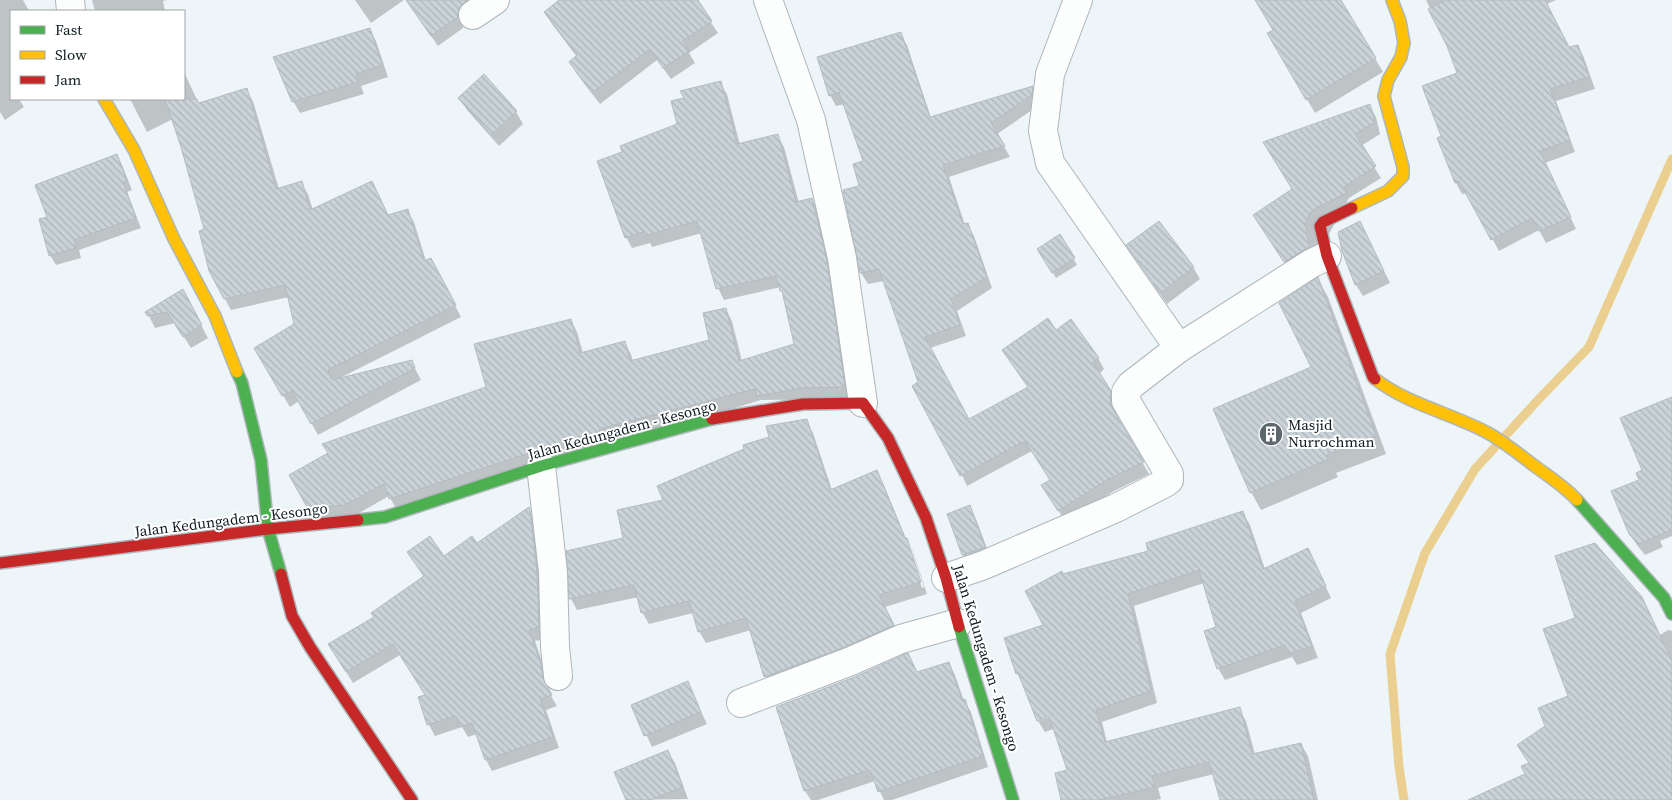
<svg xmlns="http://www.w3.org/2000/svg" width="1672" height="800" font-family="'Source Serif 4',serif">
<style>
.shadow{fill:#0003}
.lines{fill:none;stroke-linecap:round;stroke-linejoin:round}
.stream{stroke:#eacf90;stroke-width:9}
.building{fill:url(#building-back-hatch);stroke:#b3bcc1}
.street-casing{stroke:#adb6ba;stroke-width:30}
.fast-casing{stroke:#adb6ba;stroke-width:14}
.slow-casing{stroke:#adb6ba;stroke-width:14}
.jam-casing{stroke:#adb6ba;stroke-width:14}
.street{stroke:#fcfefe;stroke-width:28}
.fast{stroke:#4caf50;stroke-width:11}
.slow{stroke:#ffc107;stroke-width:11}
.jam{stroke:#c62828;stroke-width:11}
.labels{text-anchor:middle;stroke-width:4;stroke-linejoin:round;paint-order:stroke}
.poi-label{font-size:15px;fill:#0e1a20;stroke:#fff;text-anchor:start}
.street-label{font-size:15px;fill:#0e1a20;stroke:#fff}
</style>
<defs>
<pattern id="building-back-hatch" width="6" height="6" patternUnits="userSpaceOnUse" patternTransform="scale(1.25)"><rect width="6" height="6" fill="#cad3d8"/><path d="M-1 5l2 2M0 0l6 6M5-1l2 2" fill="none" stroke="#acb5b9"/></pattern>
</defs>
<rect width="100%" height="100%" fill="#eef5f8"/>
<g class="shadow">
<polygon points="0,0 23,0 29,11 11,11 11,99 19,99 24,107 5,120 0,112"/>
<polygon points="92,0 167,0 163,1 165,11 95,11"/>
<polygon points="355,0 404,0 371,23"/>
<polygon points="406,0 490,0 465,20 463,28 438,46"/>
<polygon points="561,0 696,0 718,33 689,53 695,63 671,79 657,60 600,104 577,74 570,62 577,57 552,24 545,12"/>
<polygon points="1256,0 1340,0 1383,72 1315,113 1268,34 1274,30"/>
<polygon points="1426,0 1556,0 1547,4 1569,49 1578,46 1584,58 1595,89 1556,101 1575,152 1545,163 1576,229 1546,243 1539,230 1499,251 1467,193 1462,194 1456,183 1442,137 1459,74 1448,46"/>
<polygon points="369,29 376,41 388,77 361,86 364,94 300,113 293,101"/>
<polygon points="900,34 907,45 931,118 1032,88 1039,99 1038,106 997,134 1010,157 949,177 965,225 967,224 974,236 992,288 957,311 966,336 930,348 969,420 1029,388 1056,332 1098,358 1104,369 1099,374 1116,403 1116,413 1118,421 1149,474 1114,491 1065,521 1050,497 1051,481 1032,451 967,486 919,383 884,281 868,284 861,273 844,191 860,187 864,162 845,104 836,106 830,95"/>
<polygon points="184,72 199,104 246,90 253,101 279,189 301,183 308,194 313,210 388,216 407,210 414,222 426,261 437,271 461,317 340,378 411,361 421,380 318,435 299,401 290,407 255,349 295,325 289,297 231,310 225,299 173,119 147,132 130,99 184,99"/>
<polygon points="484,76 516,112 523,124 499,146 467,110 460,98"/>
<polygon points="720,83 727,94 740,145 777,135 784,147 799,203 812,199 818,211 833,273 851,399 761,400 397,510 389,496 352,517 316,520 291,475 487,388 571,320 577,332 583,353 624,342 631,354 633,361 711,341 726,310 732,321 742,361 796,345 784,295 781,287 724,300 718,288 702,233 652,247 650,243 632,248 626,237 624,153 679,125 685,99"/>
<polygon points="1369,105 1376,117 1380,134 1361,146 1381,178 1349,198 1315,259 1292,273 1261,227"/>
<polygon points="116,155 122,165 132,190 127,192 141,228 79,250 81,258 56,265 50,255"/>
<polygon points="1360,223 1390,283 1363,296 1356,285 1343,251"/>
<polygon points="1060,236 1077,265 1056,278 1039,249"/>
<polygon points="1135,257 1193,267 1200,279 1167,304"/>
<polygon points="1318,279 1328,297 1386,454 1336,473 1338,477 1261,510 1251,492 1313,368"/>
<polygon points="189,303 208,338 191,348 175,323 155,328 147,312"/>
<polygon points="1672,399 1672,536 1660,541 1663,547 1645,555 1637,545 1630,534 1644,471"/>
<polygon points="806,421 813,433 832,490 877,472 883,483 906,539 922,588 924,587 912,549 913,551 927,594 885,607 900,637 772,688 766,677 751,630 706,643 699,631 693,613 649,624 642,612 639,597 577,610 571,599 568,552 625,539 664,501 771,438"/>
<polygon points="969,507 976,519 991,559 970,566 963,555 948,515"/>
<polygon points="528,509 536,522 545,639 535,641 547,676 548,691 557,706 546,710 559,748 492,771 486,760 477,734 468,737 462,727 435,736 429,725 419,698 427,696 400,655 353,683 336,656 376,618 424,577 408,552 444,558 477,544"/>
<polygon points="1243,513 1250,525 1265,569 1314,562 1331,598 1301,613 1318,658 1297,665 1292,657 1225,680 1218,668 1218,628 1204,583 1134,606 1157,703 1102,722 1107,742 1239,709 1246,721 1255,754 1301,744 1308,756 1318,800 1222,800 1214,774 1158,788 1161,799 1156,800 1063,800 1069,771 1054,729 1045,732 1038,721 1055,715 1024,686 1017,673 1045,625 1063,575 1150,552"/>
<polygon points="1641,598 1660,635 1668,630 1672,631 1672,800 1512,800 1526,774 1546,727"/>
<polygon points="949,663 955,675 964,701 971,712 988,767 892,800 884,800 875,781 818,800 811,800 805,791 777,707 918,674"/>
<polygon points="687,682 707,724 652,747 633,706"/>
<polygon points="668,752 675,763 688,799 627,800"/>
</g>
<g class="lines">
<polyline class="stream" points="1404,800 1399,767 1390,654 1425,553 1475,469 1538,400 1589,347 1672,159"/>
</g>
<g class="building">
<polygon points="406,0 467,0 459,8 458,17 431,36"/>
<polygon points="559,0 698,0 712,21 683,41 689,51 663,68 650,49 592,93 569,62 577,55 544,12"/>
<polygon points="1255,0 1341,0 1376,58 1306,100 1267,33 1273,30"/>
<polygon points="1445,0 1545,0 1569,47 1578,45 1589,77 1550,89 1570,140 1540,151 1571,217 1539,231 1532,218 1491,240 1459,181 1455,183 1437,138 1441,136 1422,86 1457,73 1447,46 1428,9"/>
<polygon points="370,28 382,65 356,74 358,82 292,102 273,57"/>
<polygon points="901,32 930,117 1033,86 1032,95 991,123 1005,146 943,165 963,224 968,223 987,277 951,299 960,325 925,337 969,419 1028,387 1002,350 1048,318 1056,330 1071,319 1099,358 1093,362 1111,391 1110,401 1112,408 1144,462 1107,480 1058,511 1041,485 1050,480 1025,441 960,476 912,386 918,382 879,269 860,273 843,190 859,186 853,164 863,161 839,92 829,96 817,57"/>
<polygon points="484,74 517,111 491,135 458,98"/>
<polygon points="721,81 737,144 778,134 796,202 812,198 827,261 845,387 802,388 757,396 755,389 599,429 600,433 536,451 389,499 384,484 345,505 308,509 289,475 328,453 322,444 486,387 474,344 571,319 580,353 625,341 630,361 709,340 703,313 726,308 739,361 794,344 782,291 780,291 776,276 716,289 697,221 644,236 643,232 625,238 597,161 622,152 620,146 677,124 671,101 684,98 680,91"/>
<polygon points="247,88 276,189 302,181 310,210 372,181 388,215 408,209 424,261 431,258 456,305 328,370 332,380 412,360 415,368 311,424 292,391 282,396 254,348 294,324 285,285 224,299 209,271 199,231 204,229 181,147 165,99 197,99 199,103"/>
<polygon points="1370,104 1375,122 1355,134 1376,166 1344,187 1347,193 1316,208 1310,213 1305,223 1309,247 1284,262 1253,215 1292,189 1263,142"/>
<polygon points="117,154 127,180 123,182 136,218 74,240 76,248 49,256 39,219 47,217 35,185"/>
<polygon points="1159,221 1194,267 1160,293 1126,245"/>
<polygon points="1360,221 1384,271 1355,285 1342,251 1338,232"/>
<polygon points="1060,234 1075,258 1052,273 1037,249"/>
<polygon points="1318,277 1376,436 1327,455 1329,459 1250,493 1213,409 1311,367 1279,303"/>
<polygon points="183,289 202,325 183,337 167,312 147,316 145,312"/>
<polygon points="1672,397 1672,530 1638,544 1629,534 1611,491 1639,480 1636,473 1642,470 1620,418"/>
<polygon points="807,419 830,490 877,470 905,538 907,538 921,582 879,595 894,625 845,647 764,677 746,618 698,632 689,601 641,613 634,585 569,599 566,551 623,538 617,510 663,500 657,486 744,449 743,445 769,437 766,426"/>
<polygon points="970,505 985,547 962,555 947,514"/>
<polygon points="529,507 530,509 537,573 539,627 529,630 541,664 543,678 552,695 540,699 553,737 485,760 472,723 460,727 456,716 427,725 418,697 425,695 393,644 346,672 328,644 374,617 371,613 424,576 407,552 430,536 444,556 472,536 477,543"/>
<polygon points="1243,511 1263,569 1308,548 1326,586 1295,601 1312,646 1289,654 1285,645 1217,669 1204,631 1216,627 1199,570 1128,594 1151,691 1096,710 1105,742 1240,707 1252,754 1301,743 1314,800 1220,800 1209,762 1152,776 1155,787 1099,800 1061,800 1055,773 1067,770 1049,716 1037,721 1018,673 1016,674 1004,638 1043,625 1025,591 1062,571 1063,574 1148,551 1146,543"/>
<polygon points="1595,543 1642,597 1672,661 1672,800 1468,800 1525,774 1521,766 1529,763 1517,745 1545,726 1538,708 1568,696 1543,629 1575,618 1555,556"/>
<polygon points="908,653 917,672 949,662 962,700 965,699 983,756 878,792 870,770 804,791 776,707 857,676"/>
<polygon points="688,681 701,712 644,736 631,705"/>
<polygon points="668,750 683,787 650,800 626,800 614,772"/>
</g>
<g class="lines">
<g class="street-casing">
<g id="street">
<polyline points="70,0 71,11"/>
<polyline points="768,0 811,120 842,258 863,403"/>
<polyline points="1078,0 1050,74 1043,131 1050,163 1179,348"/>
<polyline points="473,15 495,0"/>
<polyline points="541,466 553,572 555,647 558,676"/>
<polyline points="946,578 984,565 1116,508 1165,483 1169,480 1169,474 1126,401 1126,392 1131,385 1179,348 1312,263 1327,256"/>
<polyline points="741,703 851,661 901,639 958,623"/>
</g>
</g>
<g class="fast-casing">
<g id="fast">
<polyline points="237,372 242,383 261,460 268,529 281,574"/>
<polyline points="1577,500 1664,598 1672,614"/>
<polyline points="358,520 385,517 541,466 712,419"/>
<polyline points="959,627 1013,800"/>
</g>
</g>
<g class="slow-casing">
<g id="slow">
<polyline points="104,99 134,150 174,239 215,316 237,372"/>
<polyline points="1352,208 1388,191 1403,176 1403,167 1384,96 1388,80 1401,57 1404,43 1400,21 1392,0"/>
<path d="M1375,379C1409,405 1451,413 1488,433C1504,442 1518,453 1532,464C1548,476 1564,486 1577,500"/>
</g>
</g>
<g class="jam-casing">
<g id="jam">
<polyline points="1352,208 1323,222 1320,226 1327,256 1373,377 1375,379"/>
<polyline points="712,419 803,404 863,403 888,438 926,518 946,578 959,627"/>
<polyline points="0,563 268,529 358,520"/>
<polyline points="281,574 292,616 310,647 412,800"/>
</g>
</g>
<use href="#street" class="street"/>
<use href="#fast" class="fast"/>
<use href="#slow" class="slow"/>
<use href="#jam" class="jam"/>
</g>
<defs>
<g id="building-disc" transform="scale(1.25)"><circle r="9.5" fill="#5c676c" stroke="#fff"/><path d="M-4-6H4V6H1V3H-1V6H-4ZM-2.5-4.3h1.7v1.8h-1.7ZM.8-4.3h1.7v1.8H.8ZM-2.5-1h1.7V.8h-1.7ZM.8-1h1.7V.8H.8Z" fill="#fff"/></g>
</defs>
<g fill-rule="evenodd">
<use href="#building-disc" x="1271" y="434"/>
</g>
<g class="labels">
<g class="poi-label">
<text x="1288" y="430">Masjid<tspan x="1288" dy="17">Nurrochman</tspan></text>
</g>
<g class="street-label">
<text transform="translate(622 430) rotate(-15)" y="5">Jalan Kedungadem - Kesongo</text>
<text transform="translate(231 520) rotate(-7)" y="5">Jalan Kedungadem - Kesongo</text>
<text transform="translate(986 658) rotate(73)" y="5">Jalan Kedungadem - Kesongo</text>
</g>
</g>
<rect x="10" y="10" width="175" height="90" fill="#ffffff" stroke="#9fa3a6"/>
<rect x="20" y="26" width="25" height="8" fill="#4caf50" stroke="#9fa3a6"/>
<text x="55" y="35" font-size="15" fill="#0e1a20">Fast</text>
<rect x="20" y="51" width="25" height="8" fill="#ffc107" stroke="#9fa3a6"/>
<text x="55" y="60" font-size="15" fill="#0e1a20">Slow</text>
<rect x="20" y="76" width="25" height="8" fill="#c62828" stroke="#9fa3a6"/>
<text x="55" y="85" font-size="15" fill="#0e1a20">Jam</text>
</svg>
